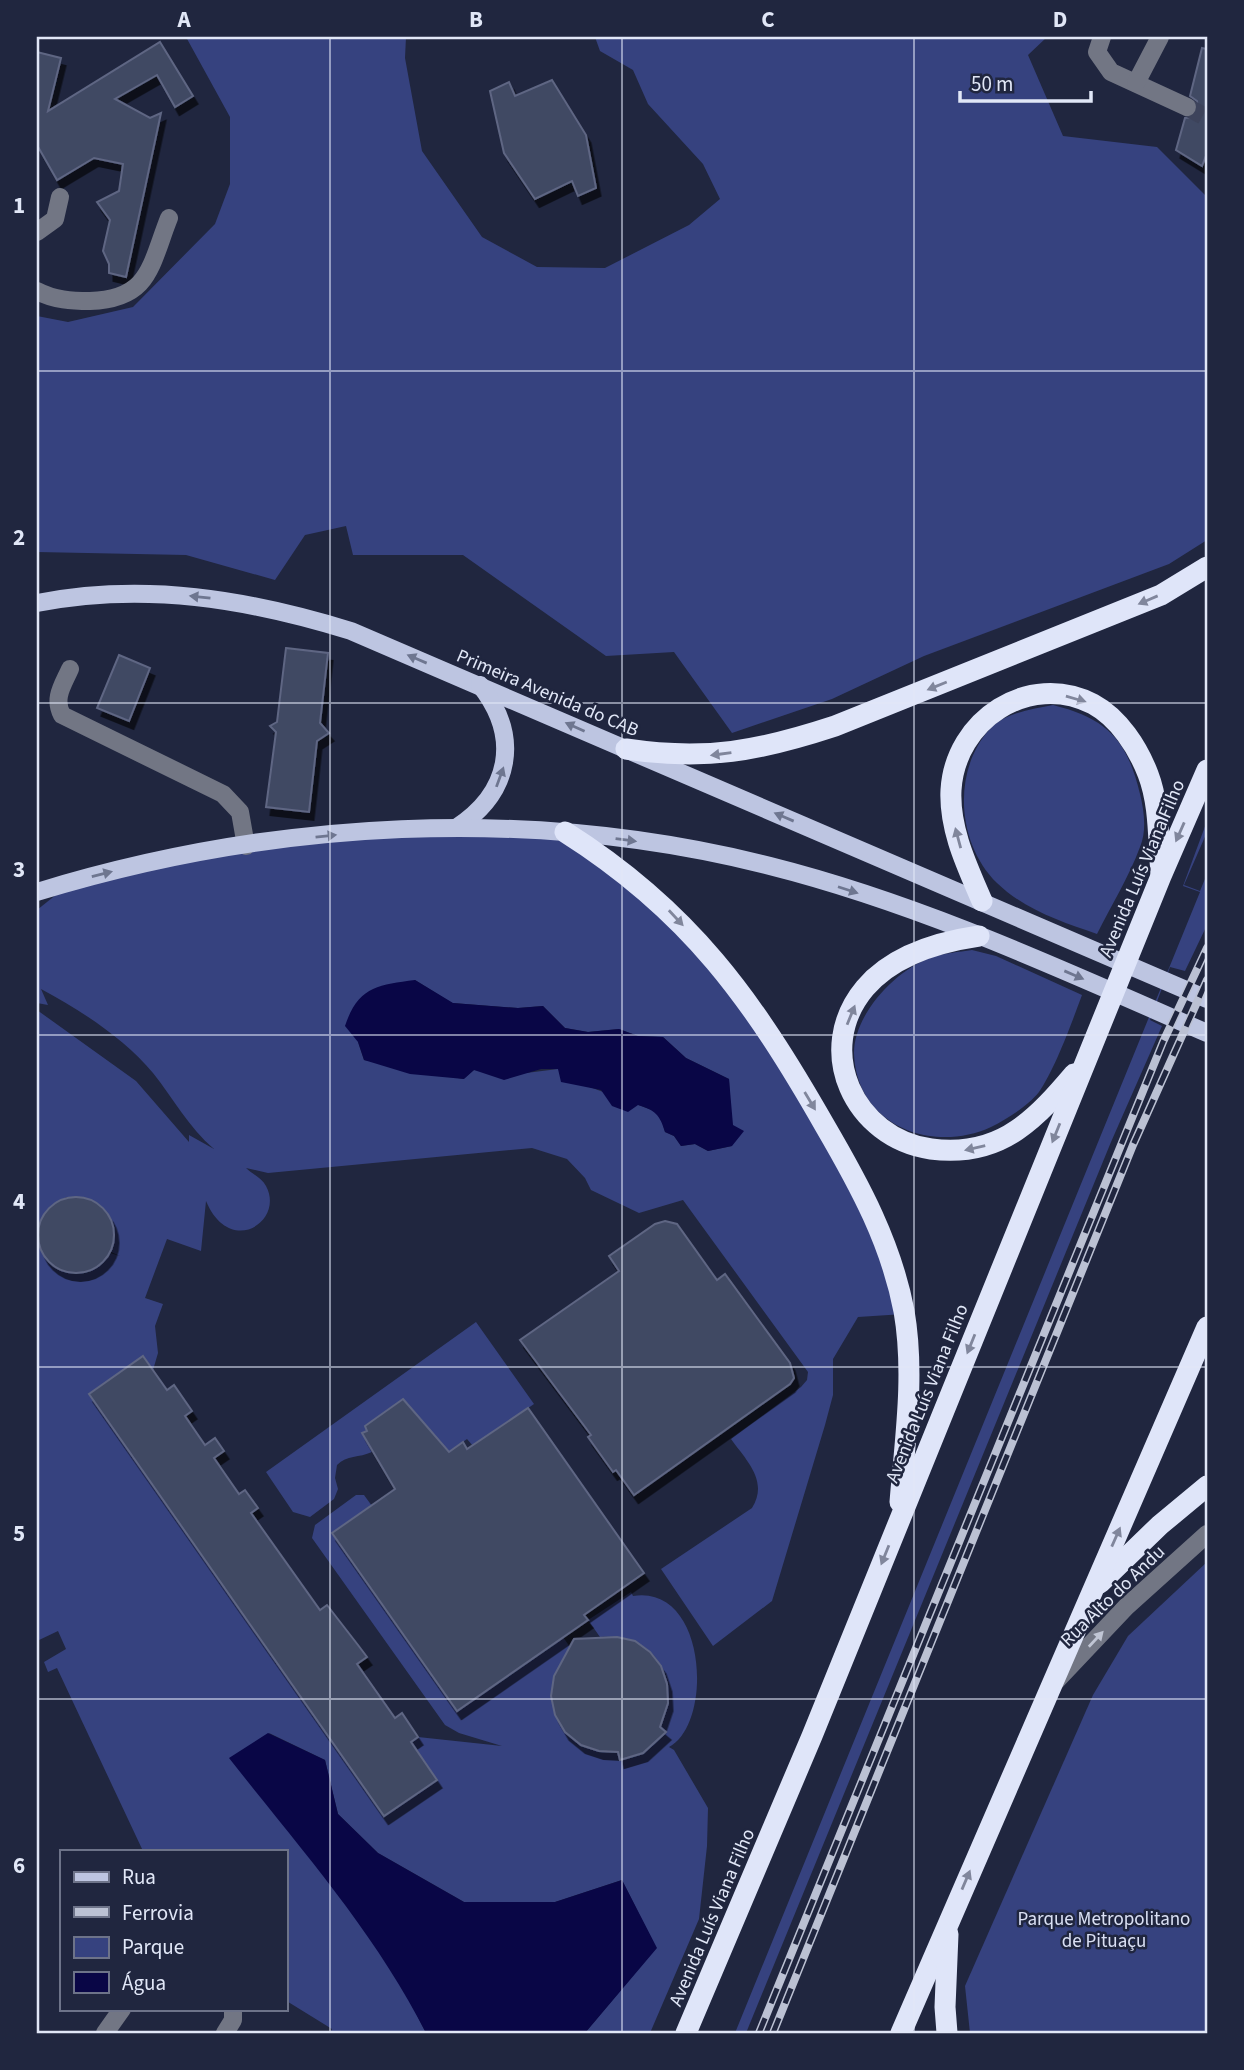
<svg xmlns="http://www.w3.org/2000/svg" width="1244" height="2070" font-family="'Source Sans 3',sans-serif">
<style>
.green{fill:#36427f;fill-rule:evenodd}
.water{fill:#090646}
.building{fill:#414964;stroke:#5e6683;stroke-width:2;filter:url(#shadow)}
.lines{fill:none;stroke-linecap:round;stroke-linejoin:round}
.minor-tunnel{stroke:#3d435b;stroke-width:18;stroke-dasharray:18 9;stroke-linecap:butt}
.minor{stroke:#727684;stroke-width:18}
.major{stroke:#bdc5e1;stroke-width:18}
.highway{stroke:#dfe5f9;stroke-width:21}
.rail-casing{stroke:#bbc1d3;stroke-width:8}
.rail{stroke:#20263f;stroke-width:5;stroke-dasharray:16;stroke-linecap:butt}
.oneway{fill:#6e7690}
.oneway2{fill:#80869c}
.oneway3{fill:#c0c5d4}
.grid{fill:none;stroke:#e1e7f7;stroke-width:2;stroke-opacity:0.55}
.labels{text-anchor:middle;stroke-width:5;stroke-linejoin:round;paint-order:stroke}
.street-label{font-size:19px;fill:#e1e7f7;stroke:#20263f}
.park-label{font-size:19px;fill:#dae0f4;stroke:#20263f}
.neatline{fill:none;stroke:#e1e7f7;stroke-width:2.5}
.grid-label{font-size:23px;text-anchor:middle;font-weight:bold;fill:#e1e7f7}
</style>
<defs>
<filter id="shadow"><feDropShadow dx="4.5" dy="8" stdDeviation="0" flood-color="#0009"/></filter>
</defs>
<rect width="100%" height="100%" fill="#20263f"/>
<g class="green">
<polygon points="186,37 406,37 405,58 422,151 482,237 537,267 605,268 689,225 720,199 703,164 648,104 633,70 600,51 595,37 1047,37 1028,55 1063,136 1157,147 1207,197 1207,540 1169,564 924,656 832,699 732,733 674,652 606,656 463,555 353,555 346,526 305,535 275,580 186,555 37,552 37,316 68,322 133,307 215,224 230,184 230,117"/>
<path d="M1053,705C1108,719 1127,740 1140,794C1144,810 1147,831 1140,847C1129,877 1111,906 1097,934C1062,922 1025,910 997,883C957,844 952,772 989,730C1004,713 1032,709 1053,705Z"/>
<polygon points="1207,821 1207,832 1184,885 1200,891 1207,874 1207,925 1185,971 1170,967 1150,1020 1162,1026 1111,1142 746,2033 735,2033 1200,892 1183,886"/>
<path d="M565,832L669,910L821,1118L904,1314L858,1317L833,1359V1395L825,1425L772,1601L713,1646L661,1569L752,1508C769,1481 746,1460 731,1439L801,1387L807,1380L808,1372L683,1200L639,1213L591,1190L585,1178L567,1159L532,1148L268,1173L246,1168C252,1174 262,1178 266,1186C285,1221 230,1258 206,1201L201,1251L167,1239L145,1298L163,1304L155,1326L158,1353L153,1370L143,1356L89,1394L384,1816L437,1780L411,1742L418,1737L502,1746L459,1733L445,1725L312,1538L315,1525L356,1495H364L372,1506L332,1534L457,1711L563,1637L572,1650L565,1732C582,1746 595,1751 618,1752L621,1760L643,1753L666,1732L658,1726C678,1676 658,1634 600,1637L588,1620L631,1592L633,1596C707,1584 714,1723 669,1747L674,1750L708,1808L707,1846L699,1919L650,2033H585L656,1948L622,1880L555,1902H464L378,1853L338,1814L325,1760L269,1733L368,1933L405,1992L426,2033H330L332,2029L285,2000V1851H143L57,1668L48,1672L44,1662L66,1649L58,1631L37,1641V1010L136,1081L189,1142V1135L214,1149C189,1128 173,1098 153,1073C125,1039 79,1009 41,989L48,1005L37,1003V910L72,882L294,839ZM415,980L452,1003L518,1008L543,1006L565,1028L588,1032L619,1029L638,1036L663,1037L686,1058L729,1079L732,1146L708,1151L695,1144L681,1146L674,1136L665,1132L661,1117L652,1110L587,1086L558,1069L526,1073L474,1070L463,1079L364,1060L358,1042ZM67,1197C101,1196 121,1219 111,1252L120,1256L110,1253C67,1312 0,1227 67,1197Z"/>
<path d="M972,950L996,956L1082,995C1072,1022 1055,1069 1039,1092C1028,1106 1007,1119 991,1127C933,1154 856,1126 854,1053C854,1014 896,970 930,958C943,953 959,952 972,950Z"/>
<path d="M476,1322L534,1404L473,1446L467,1439L449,1452L403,1400L363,1433L372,1452C359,1458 347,1455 337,1465L335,1478L338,1489L334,1499L310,1517L293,1512L266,1472Z"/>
<polygon points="1207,1562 1207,2033 970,2033 965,1986 1093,1695 1128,1636"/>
</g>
<g class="water">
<path d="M415,980L453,1003L518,1008L543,1006L565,1028L588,1032L619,1029L638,1036L663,1037L686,1058L729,1079L733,1125L744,1131L732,1146L708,1151L695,1144L681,1146L674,1136L665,1132C660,1115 655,1110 638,1105L628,1112L612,1106L601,1090L561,1082L558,1069H541L504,1080L474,1070L464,1079L410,1074L364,1060L358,1042L345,1026C358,987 377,985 415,980Z"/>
<path d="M268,1733L325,1760L338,1814L378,1853L464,1902H555L622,1880L657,1948L585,2033H426C375,1932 299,1847 229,1758Z"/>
</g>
<g class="building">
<polygon points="160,42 193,96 175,107 157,75 115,99 150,118 161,113 126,277 109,273 109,264 103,251 110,220 97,202 119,191 123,164 94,158 57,180 37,145 37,52 61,58 48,111"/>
<polygon points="1202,48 1207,49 1207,153 1202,166 1176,150 1185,118 1193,117 1198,111 1197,101 1190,96"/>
<polygon points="552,80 586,135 596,188 578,196 572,181 535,199 504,153 490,91 509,82 515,96"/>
<polygon points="286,648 328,653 320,723 329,733 317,741 309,812 266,807 276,732 270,726 277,722"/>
<polygon points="119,655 150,668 129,721 97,708"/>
<circle cx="76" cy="1235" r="38"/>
<polygon points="665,1221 677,1224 717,1280 725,1274 790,1363 794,1378 790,1384 634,1495 616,1470 613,1472 588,1437 591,1435 520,1340 619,1271 609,1256 655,1224"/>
<polygon points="143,1356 167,1390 174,1385 192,1411 185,1416 205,1445 215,1438 224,1451 214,1458 239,1494 245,1490 258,1508 251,1513 320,1610 327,1605 358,1645 367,1657 357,1664 395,1718 402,1713 418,1737 411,1742 437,1780 384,1816 89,1394"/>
<polygon points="403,1399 449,1452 463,1442 467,1449 528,1408 644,1573 584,1615 588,1620 457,1711 332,1533 395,1489 362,1433 367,1431 365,1426"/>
<polygon points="617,1637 635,1641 650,1652 661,1666 667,1684 668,1703 660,1727 666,1732 643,1753 620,1760 618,1752 599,1751 581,1745 565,1732 555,1715 551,1696 554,1676 574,1639"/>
</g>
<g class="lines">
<polyline class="minor-tunnel" points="1187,107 1207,118"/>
<g class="minor">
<polyline points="1102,37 1097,52 1111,72 1187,107"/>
<polyline points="1136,83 1160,37"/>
<polyline points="37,232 55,219 60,197"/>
<path d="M37,291C54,300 72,301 90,301C150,299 150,266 169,218"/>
<path d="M70,669C63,685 53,698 62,715L223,794L240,812L246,846"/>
<polyline points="1056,1681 1126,1607 1207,1534"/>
<polyline points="105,2033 122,2009"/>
<polyline points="225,2033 233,2020 233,2009"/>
</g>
<g class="major">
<path d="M37,603C145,582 247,599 351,631L1207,999"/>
<path d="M456,828C511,792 521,737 480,685"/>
<path d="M37,892C272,820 530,805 770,866C921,904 1065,971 1207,1033"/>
</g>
<g class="highway">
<path d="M626,749C706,761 759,751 835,726L1161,595L1207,567"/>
<path d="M565,832C690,911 753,1000 825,1126C860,1186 891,1243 904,1311C915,1374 905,1440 900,1502"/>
<path d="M982,901C967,866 949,829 951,790C955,720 1029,671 1093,704C1119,718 1138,748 1148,774C1160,805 1158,841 1161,874"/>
<path d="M979,936C938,942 893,955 865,988C813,1050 854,1138 931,1149C962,1153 991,1148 1017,1130C1039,1115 1057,1094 1074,1074"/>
<polyline points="1100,1583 1160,1525 1207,1486"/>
<polyline points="686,2033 812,1736 1161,876 1207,770"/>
<polyline points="901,2033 1207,1327"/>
<polyline points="947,2033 945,2007 948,1934"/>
</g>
<g class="rail-casing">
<g id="rail">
<polyline points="759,2033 1163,1042 1207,948"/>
<polyline points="773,2033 1133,1145 1207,980"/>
</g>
</g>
<use href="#rail" class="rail"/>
</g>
<defs><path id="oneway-solid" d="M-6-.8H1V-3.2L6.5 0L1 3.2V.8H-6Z" transform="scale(1.75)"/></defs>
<g class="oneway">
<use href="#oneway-solid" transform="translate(200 597) rotate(-174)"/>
<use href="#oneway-solid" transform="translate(417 659) rotate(-157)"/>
<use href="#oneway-solid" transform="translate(575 727) rotate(-156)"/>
<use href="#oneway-solid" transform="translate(500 777) rotate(-70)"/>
<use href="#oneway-solid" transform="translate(784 817) rotate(-157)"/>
<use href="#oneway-solid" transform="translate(326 836) rotate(-6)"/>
<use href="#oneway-solid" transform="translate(626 840) rotate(7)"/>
<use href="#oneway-solid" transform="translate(102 874) rotate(-14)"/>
<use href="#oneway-solid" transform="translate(848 890) rotate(18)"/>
<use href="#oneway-solid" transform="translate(1074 975) rotate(23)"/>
</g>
<g class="oneway2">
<use href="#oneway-solid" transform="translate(1148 600) rotate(157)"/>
<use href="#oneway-solid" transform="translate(937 686) rotate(158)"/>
<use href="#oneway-solid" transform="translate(1076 699) rotate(16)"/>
<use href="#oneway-solid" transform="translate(721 754) rotate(172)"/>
<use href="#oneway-solid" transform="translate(1180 832) rotate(114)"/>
<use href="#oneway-solid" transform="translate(958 838) rotate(-105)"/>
<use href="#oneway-solid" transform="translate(676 918) rotate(47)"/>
<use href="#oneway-solid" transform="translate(851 1015) rotate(-68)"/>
<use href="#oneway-solid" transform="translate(810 1101) rotate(59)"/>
<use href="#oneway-solid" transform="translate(1056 1133) rotate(112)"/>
<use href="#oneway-solid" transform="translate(975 1148) rotate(167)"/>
<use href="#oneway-solid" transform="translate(971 1344) rotate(112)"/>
<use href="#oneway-solid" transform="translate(1116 1537) rotate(-66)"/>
<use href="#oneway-solid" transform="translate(885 1555) rotate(112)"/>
<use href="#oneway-solid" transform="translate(966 1880) rotate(-67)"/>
</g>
<use class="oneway3" href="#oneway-solid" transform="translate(1096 1639) rotate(-47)"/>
<path class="grid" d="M330,37V2033M622,37V2033M914,37V2033M37,371H1207M37,703H1207M37,1035H1207M37,1367H1207M37,1699H1207"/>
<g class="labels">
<g class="street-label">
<text transform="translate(548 692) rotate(23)" y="7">Primeira Avenida do CAB</text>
<text transform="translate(1141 868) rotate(-67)" y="7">Avenida Luís Viana Filho</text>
<text transform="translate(926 1393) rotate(-68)" y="7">Avenida Luís Viana Filho</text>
<text transform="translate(1112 1595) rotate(-44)" y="7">Rua Alto do Andu</text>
<text transform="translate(711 1917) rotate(-67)" y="7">Avenida Luís Viana Filho</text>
</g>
<g class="park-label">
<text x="1104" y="1925">Parque Metropolitano<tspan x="1104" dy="22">de Pituaçu</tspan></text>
</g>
</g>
<rect width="1244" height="2070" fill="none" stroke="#20263f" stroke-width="77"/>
<rect x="60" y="1850" width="228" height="161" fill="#20263f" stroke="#6d7389" stroke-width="2"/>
<rect x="74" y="1872" width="35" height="10" fill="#bdc5e1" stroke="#6d7389" stroke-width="2"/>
<text x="122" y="1884" font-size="21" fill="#e1e7f7">Rua</text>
<rect x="74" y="1907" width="35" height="10" fill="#bbc1d3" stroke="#6d7389" stroke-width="2"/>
<text x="122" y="1920" font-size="21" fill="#e1e7f7">Ferrovia</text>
<rect x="74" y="1937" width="35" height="21" fill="#36427f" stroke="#6d7389" stroke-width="2"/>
<text x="122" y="1954" font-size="21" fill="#e1e7f7">Parque</text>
<rect x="74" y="1972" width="35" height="21" fill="#090646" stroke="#6d7389" stroke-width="2"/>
<text x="122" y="1990" font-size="21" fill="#e1e7f7">Água</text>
<path d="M960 91v10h131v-10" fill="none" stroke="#e1e7f7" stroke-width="3.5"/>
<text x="971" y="91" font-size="21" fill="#e1e7f7" stroke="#20263f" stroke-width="5" paint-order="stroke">50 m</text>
<rect x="38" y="38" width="1168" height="1994" class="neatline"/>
<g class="grid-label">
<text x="184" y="27">A</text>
<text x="476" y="27">B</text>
<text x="768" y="27">C</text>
<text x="1060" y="27">D</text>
<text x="19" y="213">1</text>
<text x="19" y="545">2</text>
<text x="19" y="877">3</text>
<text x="19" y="1209">4</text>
<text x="19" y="1541">5</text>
<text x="19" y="1873">6</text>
</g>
</svg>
